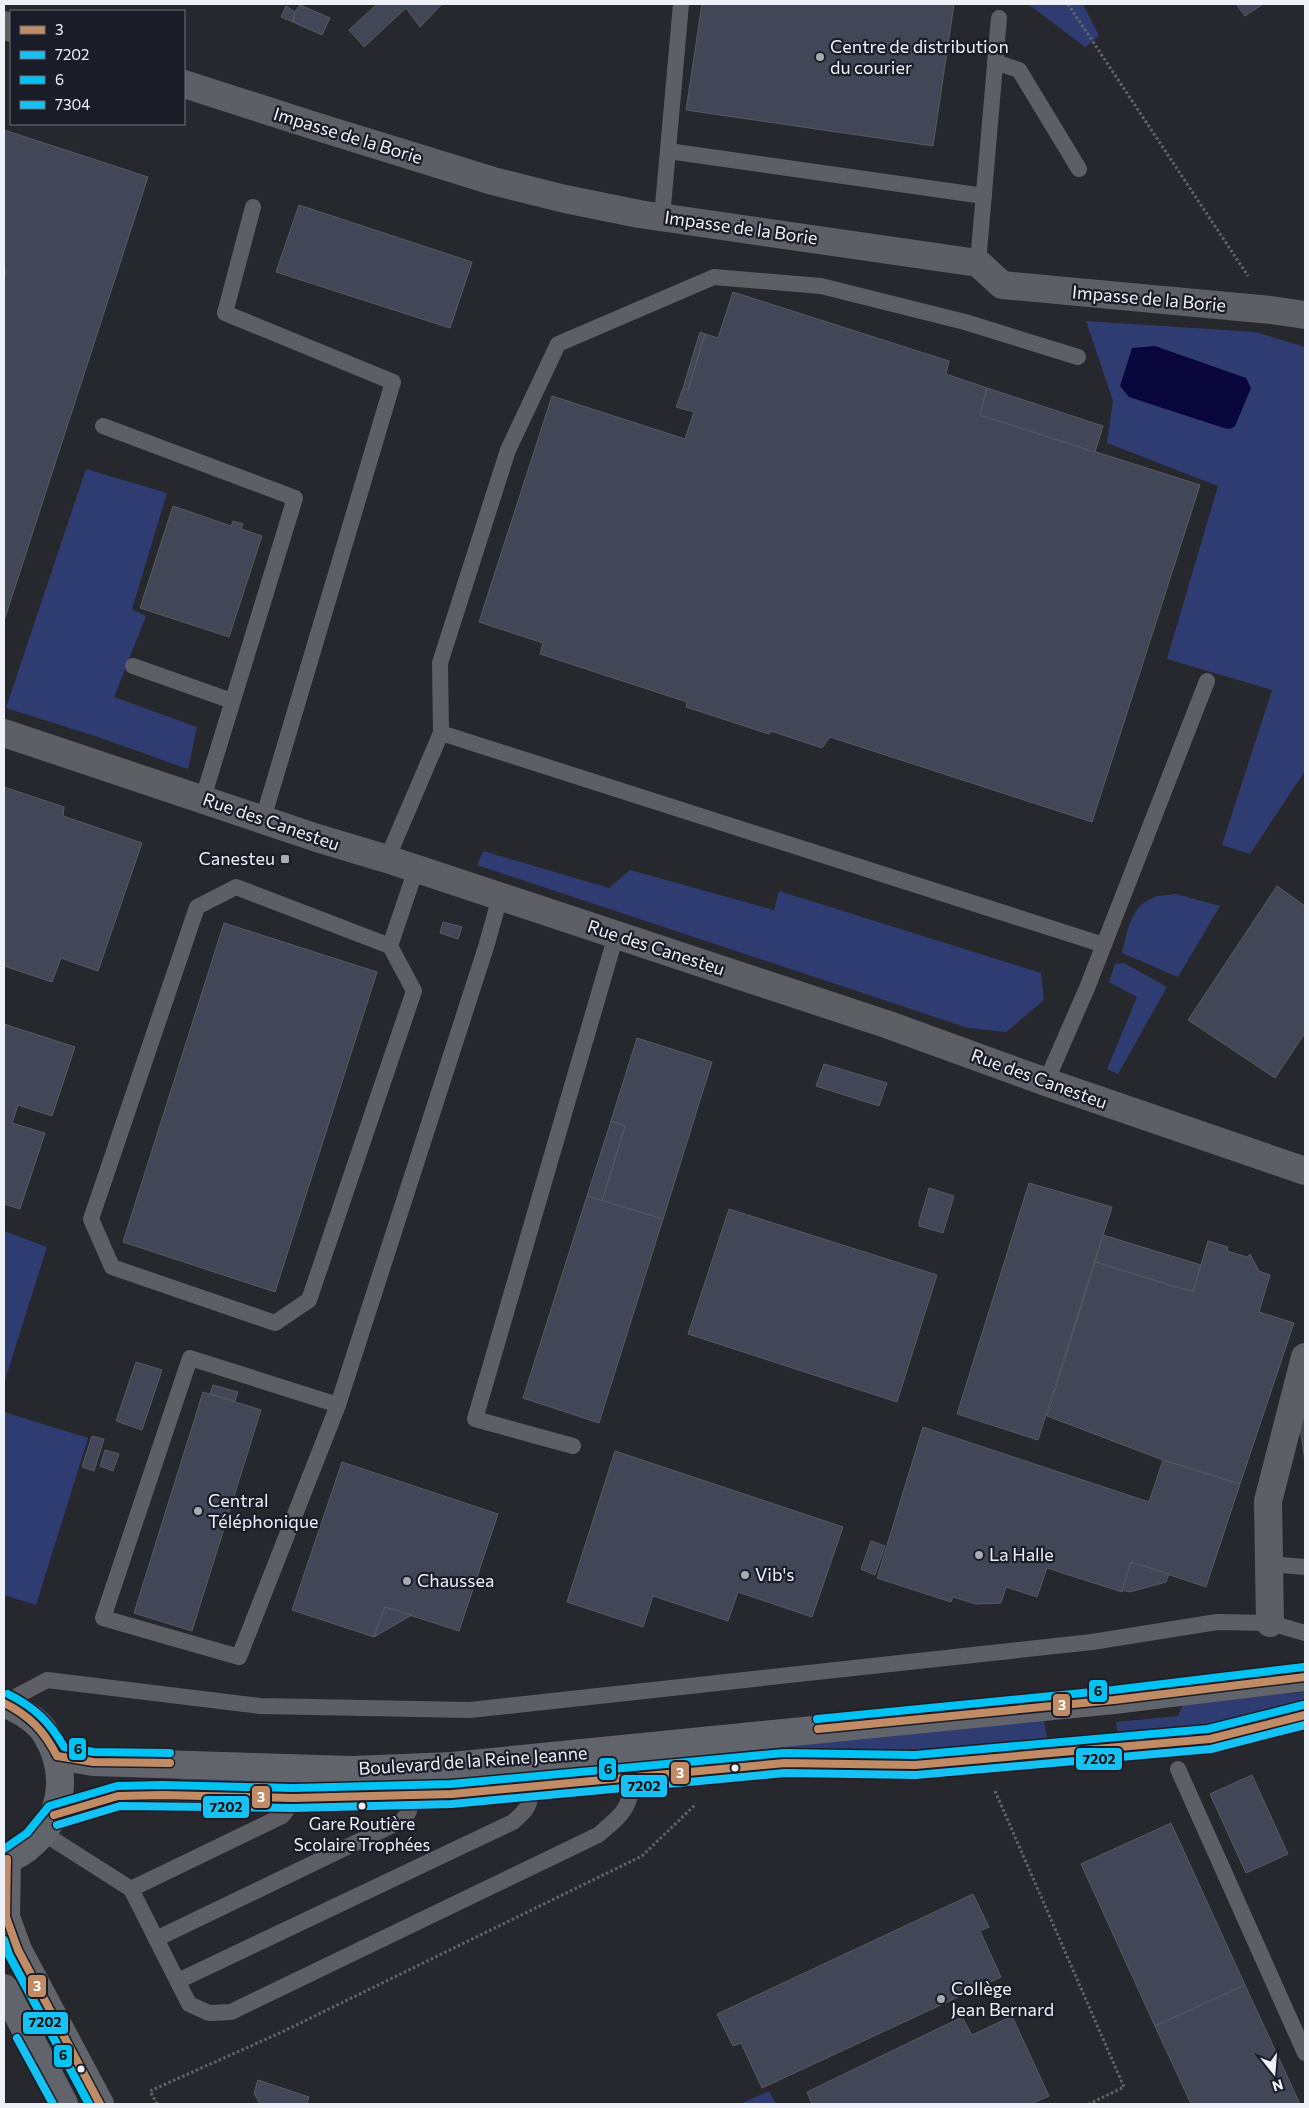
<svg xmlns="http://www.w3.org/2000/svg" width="1309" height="2108" font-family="Commissioner,sans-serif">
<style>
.green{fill:#2f3c71}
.water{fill:#08063a}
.building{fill:#424758;stroke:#585a5f}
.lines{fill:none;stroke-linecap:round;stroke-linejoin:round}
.path{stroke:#636468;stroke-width:3;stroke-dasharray:2.5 2.5;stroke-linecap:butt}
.lane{stroke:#5e5f64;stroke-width:16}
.street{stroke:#5e5f64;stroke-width:28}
.secondary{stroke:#62646b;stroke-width:28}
.bus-1-casing{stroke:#1a1d27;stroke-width:11}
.bus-2-casing{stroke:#1a1d27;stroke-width:11}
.bus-3-casing{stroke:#1a1d27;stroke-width:11}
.bus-4-casing{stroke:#1a1d27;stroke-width:11}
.bus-1{stroke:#c18c65;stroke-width:8}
.bus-2{stroke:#16c1f3;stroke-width:8}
.bus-3{stroke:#00c3f4;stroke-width:8}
.bus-4{stroke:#16c1f3;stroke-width:8}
.poi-dot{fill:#a8abb1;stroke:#1a1d27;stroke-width:2}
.bus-dot{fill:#eef1f8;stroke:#1a1d27;stroke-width:2}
.labels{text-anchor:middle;stroke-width:4.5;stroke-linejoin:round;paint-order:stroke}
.bus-label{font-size:17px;fill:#eef1f8;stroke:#1a1d27}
.poi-label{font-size:18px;fill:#eef1f8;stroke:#1a1d27;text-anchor:start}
.street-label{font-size:18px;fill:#eef1f8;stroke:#1a1d27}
.line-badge{stroke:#1a1d27;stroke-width:2}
.badge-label{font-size:14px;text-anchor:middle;font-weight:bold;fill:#fff}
.pale-badge-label{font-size:14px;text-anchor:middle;font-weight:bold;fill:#111}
</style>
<rect width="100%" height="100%" fill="#27282e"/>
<g class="green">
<polygon points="1028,4 1083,4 1099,36 1085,47"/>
<polygon points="1086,321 1255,332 1305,347 1305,771 1250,854 1222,845 1272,690 1167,659 1218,486 1107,443 1113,401"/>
<polygon points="86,469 167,493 132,609 146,616 114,697 197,727 188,769 98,737 6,708"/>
<polygon points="483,851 609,888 630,870 774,910 779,891 1041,973 1044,1000 1006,1032 968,1028 477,865"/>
<path d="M1176,894L1220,906L1178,977L1122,953C1127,932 1130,908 1152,898C1158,895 1169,895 1176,894Z"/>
<polygon points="1124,963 1167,987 1118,1074 1107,1069 1137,997 1109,982 1115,964"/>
<polygon points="4,1231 47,1247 4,1383"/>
<polygon points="4,1412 88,1438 36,1605 4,1595"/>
<polygon points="1305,1692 1305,1704 1218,1725 1118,1736 1116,1722 1178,1716 1184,1702"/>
<polygon points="1043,1715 1048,1743 287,1790 180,1788 180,1770"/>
<polygon points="769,2091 776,2104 740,2104"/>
</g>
<polygon class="water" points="1155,346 1246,378 1251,388 1235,426 1230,429 1224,428 1129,397 1120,386 1132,348"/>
<g class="building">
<polygon points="377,4 442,4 420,27 406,8 364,47 349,30"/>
<polygon points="702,4 954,4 933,146 686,110"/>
<polygon points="1236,4 1263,4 1245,16"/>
<polygon points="300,5 330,18 322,35 293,22 295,12"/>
<polygon points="286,6 295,12 293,22 281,17"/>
<polygon points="4,130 148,177 4,621 4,278 6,271 4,270"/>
<polygon points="299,205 472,262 450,328 276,272"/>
<polygon points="733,292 949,361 946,374 987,388 980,415 1200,485 1092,822 830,737 822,748 771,731 769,734 686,707 687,702 540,654 543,643 479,622 552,396 685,439 694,412 676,407 683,388 688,390 705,334 718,338"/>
<polygon points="700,332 705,334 688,390 683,388"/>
<polygon points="987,388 1103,426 1095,452 980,415"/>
<polygon points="173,506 231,526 233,521 243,524 241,529 262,536 229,637 140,608"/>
<polygon points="4,787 64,807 63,816 142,843 98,971 61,958 52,982 4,966"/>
<polygon points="1277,886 1305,906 1305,1033 1275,1078 1188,1020"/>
<polygon points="443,922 462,927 458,939 440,933"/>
<polygon points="224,923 377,972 275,1292 123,1242"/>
<polygon points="4,1024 75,1047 52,1116 18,1105 12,1123 45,1133 20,1209 4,1204"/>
<polygon points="637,1038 712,1062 663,1219 602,1201 625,1126 611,1121"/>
<polygon points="824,1064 887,1083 879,1106 816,1086"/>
<polygon points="611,1121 625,1126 602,1201 587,1196"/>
<polygon points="1029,1183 1112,1207 1038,1440 957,1414"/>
<polygon points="929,1188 954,1196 943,1233 919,1226 919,1222"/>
<polygon points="587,1196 663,1219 599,1423 523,1398"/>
<polygon points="729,1209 937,1275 897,1402 688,1334"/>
<polygon points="1103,1235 1201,1265 1193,1292 1095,1262"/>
<polygon points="1208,1241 1228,1247 1227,1251 1247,1257 1250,1254 1259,1271 1270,1275 1259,1312 1294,1323 1240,1484 1163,1460 1047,1416 1095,1262 1193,1292"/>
<polygon points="136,1362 162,1370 142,1430 116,1421"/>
<polygon points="213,1385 238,1392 235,1401 210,1394"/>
<polygon points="203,1392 261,1410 192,1631 134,1613"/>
<polygon points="1305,1410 1305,1462 1300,1426"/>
<polygon points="923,1427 1149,1502 1163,1460 1240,1484 1206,1587 1131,1562 1122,1592 1047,1568 1037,1597 1006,1587 1001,1603 976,1604 953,1597 951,1602 877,1578"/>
<polygon points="92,1436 104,1439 94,1471 82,1467"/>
<polygon points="105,1450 119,1454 113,1471 100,1466"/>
<polygon points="615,1451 843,1527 812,1617 738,1592 728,1621 653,1596 643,1627 567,1602"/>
<polygon points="342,1462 498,1514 459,1631 385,1607 374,1637 292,1610"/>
<polygon points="871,1541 885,1546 875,1575 861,1569"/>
<polygon points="1131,1562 1169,1574 1166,1582 1130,1592 1122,1590"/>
<polygon points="385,1607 412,1615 374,1637"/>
<polygon points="1252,1775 1288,1854 1246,1873 1210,1794"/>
<polygon points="1171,1823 1245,1985 1155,2026 1081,1864"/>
<polygon points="973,1894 989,1927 980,1931 1001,1977 762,2088 741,2043 733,2046 717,2014"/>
<polygon points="1245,1985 1300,2104 1191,2104 1155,2026"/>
<polygon points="1012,2016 1049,2096 1031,2104 812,2104 807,2092 962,2017 972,2035"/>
<polygon points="258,2080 309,2097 307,2104 260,2104 254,2093"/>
</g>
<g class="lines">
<g class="path">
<polyline points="1068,4 1248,276"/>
<polyline points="995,1791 1124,2087 1089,2104"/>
<polyline points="157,2104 150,2091 282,2032 642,1856 696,1804"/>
</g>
<g class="lane">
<polyline points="995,62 1019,70 1079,169"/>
<polyline points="668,151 984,196"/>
<polyline points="253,207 225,313 393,382 263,819"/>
<polyline points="662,217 681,4"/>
<polyline points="978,263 999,18"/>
<polyline points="103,426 295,498 203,798"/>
<polyline points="133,666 232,701"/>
<polyline points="441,733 440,663 508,450 558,344 714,277 821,286 965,322 1078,357"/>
<polyline points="387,859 441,733 1104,945"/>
<polyline points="390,946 414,991 309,1300 275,1323 112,1267 91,1219 197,907 236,887 390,946 416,869"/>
<polyline points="1046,1082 1087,988 1207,681"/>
<polyline points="338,1405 239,1657 103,1618 190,1358 338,1405 486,947 500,897"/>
<polyline points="573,1446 475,1419 616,935"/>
<polyline points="1269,1564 1305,1567"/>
<polyline points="4,1703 47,1680 260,1706 470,1710 1092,1642 1217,1622 1270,1623 1305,1633"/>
<polyline points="1178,1769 1305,2053"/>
<path d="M43,1833L131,1889L189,2004L209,2013L231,2012L598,1835C624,1813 628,1811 635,1777"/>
<polyline points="131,1889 282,1816 289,1807 293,1798"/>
<polyline points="156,1939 403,1820 409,1811 412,1795"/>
<path d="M178,1981L513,1822C528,1809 530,1806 532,1786"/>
</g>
<g class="street">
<polyline points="4,25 11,28"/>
<polyline points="184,84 315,126 493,181 565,199 639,214 978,263 1002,285 1271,310 1305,315"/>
<polyline points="4,733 317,838 387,859 889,1025 1046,1082 1305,1171"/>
<polyline points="1270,1623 1268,1501 1305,1357"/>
</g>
<g class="secondary">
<path d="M4,1703C19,1710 37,1719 46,1734C67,1768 65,1811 36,1840C27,1849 16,1857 4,1860"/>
<polyline points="57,1756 93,1762 353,1770 452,1766 1114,1700 1305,1677"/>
<polyline points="54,1815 118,1796 163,1795 293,1798 452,1794 785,1763 915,1765 1210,1739 1305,1715"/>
<polyline points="7,1859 6,1917 18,1950 100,2104"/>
<polyline points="4,1988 64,2104"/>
</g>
<g class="bus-1-casing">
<g id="bus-1">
<path d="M4,1703C30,1716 44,1731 57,1756"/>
<polyline points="818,1729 1114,1700 1305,1677"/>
<polyline points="57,1756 93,1762 170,1763"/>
<polyline points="54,1815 118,1796 163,1795 293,1798 452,1794 785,1763 915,1765 1210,1739 1305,1715"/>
<polyline points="7,1859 6,1917 18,1950 100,2104"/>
</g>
</g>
<g class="bus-2-casing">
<g id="bus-2">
<polyline points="57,1825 120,1806 293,1808 452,1804 785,1773 916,1775 1211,1749 1305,1725"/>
<polyline points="4,1940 9,1955 89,2104"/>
</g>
</g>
<g class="bus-3-casing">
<g id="bus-3">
<path d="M8,1694C34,1707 50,1722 64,1747L94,1752L170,1753"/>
<polyline points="817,1719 1113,1690 1304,1667"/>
<polyline points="4,1849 27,1833 49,1806 117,1786 163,1785 293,1788 451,1784 784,1753 915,1755 1208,1729 1303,1705"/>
<polyline points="4,1940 9,1955 89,2104"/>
</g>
</g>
<g class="bus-4-casing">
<polyline id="bus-4" points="17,2038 53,2104"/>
</g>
<use href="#bus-1" class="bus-1"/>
<use href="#bus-2" class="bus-2"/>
<use href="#bus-3" class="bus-3"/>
<use href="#bus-4" class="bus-4"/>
</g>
<g class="poi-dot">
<circle cx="820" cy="57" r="5"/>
<rect x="280" y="854" width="10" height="10" rx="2.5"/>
<circle cx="198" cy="1511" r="5"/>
<circle cx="979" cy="1555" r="5"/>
<circle cx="745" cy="1575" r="5"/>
<circle cx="407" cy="1581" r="5"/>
<circle cx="941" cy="1999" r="5"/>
</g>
<g class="bus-dot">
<circle cx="735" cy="1768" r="4.5"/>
<circle cx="362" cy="1806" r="4.5"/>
<circle cx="81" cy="2069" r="4.5"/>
</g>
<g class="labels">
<g class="bus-label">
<text x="362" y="1830">Gare Routière<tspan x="362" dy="21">Scolaire Trophées</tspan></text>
</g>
<g class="poi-label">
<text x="830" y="53">Centre de distribution<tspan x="830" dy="21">du courier</tspan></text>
<text x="275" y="865" text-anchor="end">Canesteu</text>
<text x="208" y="1507">Central<tspan x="208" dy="21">Téléphonique</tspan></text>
<text x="989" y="1561">La Halle</text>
<text x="755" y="1581">Vib's</text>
<text x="417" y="1587">Chaussea</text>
<text x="951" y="1995">Collège<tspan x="951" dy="21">Jean Bernard</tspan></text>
</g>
<g class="street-label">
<text transform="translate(348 136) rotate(17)" y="6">Impasse de la Borie</text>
<text transform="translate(741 228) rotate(8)" y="6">Impasse de la Borie</text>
<text transform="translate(1149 299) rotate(5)" y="6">Impasse de la Borie</text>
<text transform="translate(271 822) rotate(19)" y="6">Rue des Canesteu</text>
<text transform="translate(656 948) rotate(18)" y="6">Rue des Canesteu</text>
<text transform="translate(1039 1079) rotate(20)" y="6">Rue des Canesteu</text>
<text transform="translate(473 1761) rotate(-4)" y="6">Boulevard de la Reine Jeanne</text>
</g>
</g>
<g class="line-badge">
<rect x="1088" y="1679" width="20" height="24" rx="5" fill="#00c3f4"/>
<rect x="1052" y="1693" width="19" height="24" rx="5" fill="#c18c65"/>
<rect x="68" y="1737" width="19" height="24" rx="5" fill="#00c3f4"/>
<rect x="1075" y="1747" width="48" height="24" rx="5" fill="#16c1f3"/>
<rect x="598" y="1757" width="19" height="24" rx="5" fill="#00c3f4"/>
<rect x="670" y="1761" width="20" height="24" rx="5" fill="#c18c65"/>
<rect x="620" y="1774" width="48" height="24" rx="5" fill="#16c1f3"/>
<rect x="251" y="1785" width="20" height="24" rx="5" fill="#c18c65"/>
<rect x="202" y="1795" width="48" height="24" rx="5" fill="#16c1f3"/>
<rect x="27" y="1974" width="20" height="24" rx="5" fill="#c18c65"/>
<rect x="22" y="2011" width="47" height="24" rx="5" fill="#16c1f3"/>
<rect x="53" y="2044" width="20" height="24" rx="5" fill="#00c3f4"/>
</g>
<g class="badge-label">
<text x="1062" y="1710">3</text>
<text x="680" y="1778">3</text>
<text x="261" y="1802">3</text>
<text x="37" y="1991">3</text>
</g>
<g class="pale-badge-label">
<text x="1098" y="1696">6</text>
<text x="78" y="1754">6</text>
<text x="1099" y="1764">7202</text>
<text x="608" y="1774">6</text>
<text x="644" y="1791">7202</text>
<text x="226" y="1812">7202</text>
<text x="45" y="2027">7202</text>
<text x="63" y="2060">6</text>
</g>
<rect width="1309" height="2108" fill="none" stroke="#eef1f8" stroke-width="10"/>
<rect x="10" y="10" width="175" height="115" fill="#1a1d27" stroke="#6f727b"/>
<rect x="20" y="26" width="25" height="8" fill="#c18c65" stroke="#6f727b"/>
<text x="55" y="35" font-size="15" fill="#eef1f8">3</text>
<rect x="20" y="51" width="25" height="8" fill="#16c1f3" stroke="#6f727b"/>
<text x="55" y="60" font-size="15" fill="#eef1f8">7202</text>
<rect x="20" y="76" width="25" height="8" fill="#00c3f4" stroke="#6f727b"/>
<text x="55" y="85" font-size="15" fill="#eef1f8">6</text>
<rect x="20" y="101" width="25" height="8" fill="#16c1f3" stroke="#6f727b"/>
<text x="55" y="110" font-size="15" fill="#eef1f8">7304</text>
<g transform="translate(1274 2073) rotate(163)" stroke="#1a1d27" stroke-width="4" paint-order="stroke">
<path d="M0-4L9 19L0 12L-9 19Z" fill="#eef1f8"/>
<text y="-8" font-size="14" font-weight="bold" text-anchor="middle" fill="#eef1f8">N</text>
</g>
</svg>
